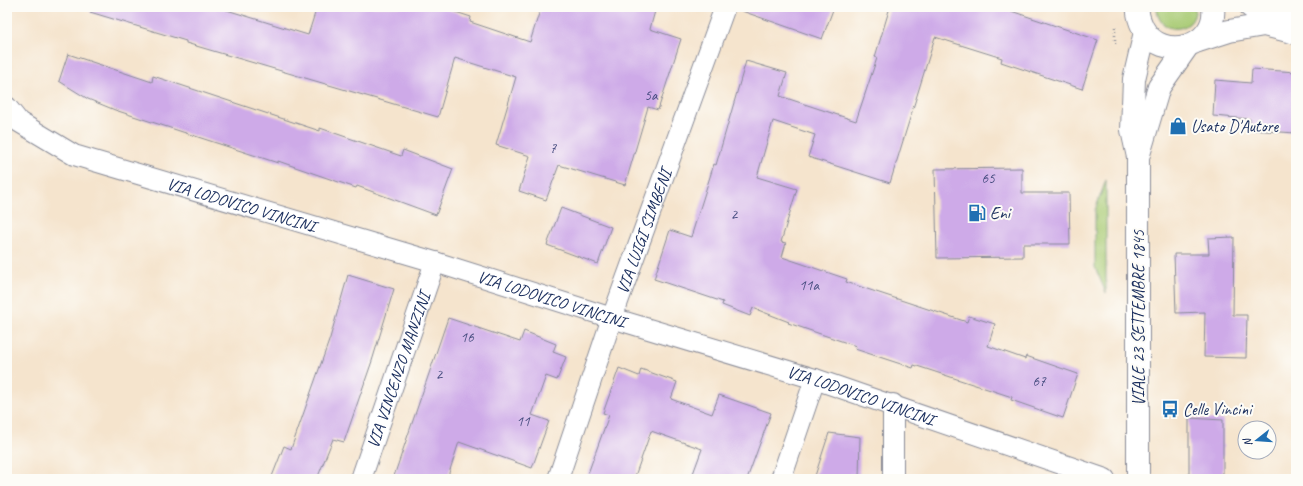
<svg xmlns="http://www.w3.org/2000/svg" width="1303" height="486" font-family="Caveat,sans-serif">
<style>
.green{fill:#a9cb74;stroke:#627d69}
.building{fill:#ceaae8}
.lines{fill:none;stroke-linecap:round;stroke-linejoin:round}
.minor-casing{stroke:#888a96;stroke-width:22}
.tertiary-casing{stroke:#888a96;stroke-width:24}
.secondary-casing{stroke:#888a96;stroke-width:24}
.path{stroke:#888a96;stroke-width:2.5;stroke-dasharray:1 3;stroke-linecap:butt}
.minor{stroke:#fff;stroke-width:20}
.tertiary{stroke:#fff;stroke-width:22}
.secondary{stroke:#fff;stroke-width:22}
.labels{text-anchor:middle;stroke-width:4;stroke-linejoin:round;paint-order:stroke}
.number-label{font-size:15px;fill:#484e80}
.poi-label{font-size:17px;fill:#1b2f5e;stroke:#fdfcf7;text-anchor:start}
.street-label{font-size:17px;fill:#1b2f5e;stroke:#fdfcf7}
</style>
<rect width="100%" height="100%" fill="#fdfcf7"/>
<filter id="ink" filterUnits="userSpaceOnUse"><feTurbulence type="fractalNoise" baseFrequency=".025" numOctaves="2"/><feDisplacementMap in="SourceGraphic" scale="8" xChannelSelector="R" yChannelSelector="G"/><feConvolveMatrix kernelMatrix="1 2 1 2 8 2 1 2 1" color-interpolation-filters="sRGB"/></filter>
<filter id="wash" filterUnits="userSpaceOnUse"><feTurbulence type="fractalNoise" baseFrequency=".012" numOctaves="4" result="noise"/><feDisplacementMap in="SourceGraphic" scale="16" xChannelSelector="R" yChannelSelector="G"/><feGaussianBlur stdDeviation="0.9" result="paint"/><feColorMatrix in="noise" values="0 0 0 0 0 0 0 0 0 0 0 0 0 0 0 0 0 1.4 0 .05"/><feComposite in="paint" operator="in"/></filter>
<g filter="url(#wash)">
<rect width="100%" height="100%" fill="#f5e4cd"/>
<g class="green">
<path d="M1157,7H1195C1198,34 1156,37 1157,7Z"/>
<polygon points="1106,180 1106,293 1095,267 1095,210"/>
</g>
<g id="blocks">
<g class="building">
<polygon points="91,7 217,7 308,35 317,7 440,7 471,17 470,22 530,42 541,7 642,7 655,11 650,29 681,39 658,110 648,107 625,185 559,165 546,200 519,191 530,156 496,145 516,77 455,58 438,117 186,43 186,41 90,12"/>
<polygon points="740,7 834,7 822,39 739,10"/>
<polygon points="890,7 999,7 1098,40 1082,89 1001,62 1002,58 935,37 890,183 808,157 815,135 773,121 757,177 797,189 781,242 786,243 782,257 847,279 846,282 967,322 969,316 995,324 988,346 1025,359 1026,356 1078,374 1063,418 1011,400 1012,397 914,365 913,368 855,349 856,346 788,323 789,322 753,308 750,316 722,305 723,302 654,279 670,230 691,237 714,164 716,165 746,61 787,73 780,96 856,121 877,58 875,57"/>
<polygon points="68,54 152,82 153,76 320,131 320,128 401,156 403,150 453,169 436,215 357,186 356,188 278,161 278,163 115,110 88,99 59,81"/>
<polygon points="1252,69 1296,72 1296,133 1250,130 1250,119 1213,116 1215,80 1251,83"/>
<polygon points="1022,168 1022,193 1069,193 1070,244 1023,244 1023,257 937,258 935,169"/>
<polygon points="561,208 611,227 598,264 547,245"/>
<polygon points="1234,237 1233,315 1247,315 1246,358 1204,357 1205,312 1176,313 1174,254 1209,254 1208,238"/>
<polygon points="348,275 394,289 372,361 344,442 333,439 317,479 271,479 284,446 291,449 330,338"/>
<polygon points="448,318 520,342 524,331 556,344 553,352 566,357 557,380 546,376 532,415 549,421 532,468 459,442 447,479 393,479"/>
<polygon points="619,368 639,376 641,369 677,382 671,399 712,414 719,395 771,413 747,479 691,479 702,449 651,431 634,479 586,479 609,415 603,413"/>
<polygon points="1189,418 1223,420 1223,477 1189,477"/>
<polygon points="829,433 860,437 859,479 814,479"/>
</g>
</g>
</g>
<g filter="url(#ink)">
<use href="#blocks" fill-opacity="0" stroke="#888a96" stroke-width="1"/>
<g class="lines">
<g class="minor-casing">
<g id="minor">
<path id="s1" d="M7,107L19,122L74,155L435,262L612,318L815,379L1105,479"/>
<polyline points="893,404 893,479"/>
<path id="s2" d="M361,479L435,262"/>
<path id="s3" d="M558,479L612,318L725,7"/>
<polyline points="781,479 815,379"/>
</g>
</g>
<g class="tertiary-casing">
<g id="tertiary">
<polyline points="1251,7 1288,20"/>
<polyline points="1198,41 1229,31 1264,25 1296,33"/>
</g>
</g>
<g class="secondary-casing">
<g id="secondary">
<path d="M1138,7C1137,14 1140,22 1143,28C1161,63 1218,47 1213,7"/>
<polyline points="1139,154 1159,87 1187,47"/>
<polyline points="1138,479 1138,157 1132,130 1134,79 1145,32"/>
</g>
</g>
<polyline class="path" points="1115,27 1115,46"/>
<use href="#minor" class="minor"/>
<use href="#tertiary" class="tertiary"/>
<use href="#secondary" class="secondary"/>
</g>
</g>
<defs>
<g id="shop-bare" transform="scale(1.38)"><path d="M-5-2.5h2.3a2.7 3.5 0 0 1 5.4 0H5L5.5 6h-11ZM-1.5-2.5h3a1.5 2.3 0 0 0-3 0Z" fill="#1f6fb2" stroke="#fdfcf7" stroke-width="2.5" paint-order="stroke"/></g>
<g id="fuel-bare" transform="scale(1.38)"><path d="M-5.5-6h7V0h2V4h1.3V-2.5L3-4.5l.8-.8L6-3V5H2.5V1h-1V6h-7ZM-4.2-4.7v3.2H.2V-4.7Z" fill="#1f6fb2" stroke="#fdfcf7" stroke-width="2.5" paint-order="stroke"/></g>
<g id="bus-bare" transform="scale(1.38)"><path d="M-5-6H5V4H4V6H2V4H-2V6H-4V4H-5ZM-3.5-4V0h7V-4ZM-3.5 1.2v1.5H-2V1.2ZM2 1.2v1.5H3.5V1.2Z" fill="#1f6fb2" stroke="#fdfcf7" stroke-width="2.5" paint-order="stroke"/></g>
</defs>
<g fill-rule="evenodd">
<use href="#shop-bare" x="1178" y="126"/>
<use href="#fuel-bare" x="977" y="213"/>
<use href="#bus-bare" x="1170" y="409"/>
</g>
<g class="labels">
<g class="number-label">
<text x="651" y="100">5a</text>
<text x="553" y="153">7</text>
<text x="988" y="183">65</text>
<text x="734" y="219">2</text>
<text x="809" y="290">11a</text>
<text x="467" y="342">16</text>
<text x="439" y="379">2</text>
<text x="1039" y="386">67</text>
<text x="523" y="426">11</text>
</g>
<g class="poi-label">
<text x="1191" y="132">Usato D'Autore</text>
<text x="990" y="219">Eni</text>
<text x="1183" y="415">Celle Vincini</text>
</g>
<g class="street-label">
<text dy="6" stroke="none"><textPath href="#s1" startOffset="258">VIA LODOVICO VINCINI</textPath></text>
<text dy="6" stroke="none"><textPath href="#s3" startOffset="262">VIA LUIGI SIMBENI</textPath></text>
<text dy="6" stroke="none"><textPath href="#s1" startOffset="582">VIA LODOVICO VINCINI</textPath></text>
<text transform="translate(1138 318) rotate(-90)" y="6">VIALE 23 SETTEMBRE 1845</text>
<text dy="6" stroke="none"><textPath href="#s2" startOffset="115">VIA VINCENZO MANZINI</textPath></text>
<text dy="6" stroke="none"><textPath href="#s1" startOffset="906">VIA LODOVICO VINCINI</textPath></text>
</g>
</g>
<rect width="1303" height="486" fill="none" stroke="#fdfcf7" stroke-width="24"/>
<g transform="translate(1257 440) rotate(253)"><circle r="19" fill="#fdfcf7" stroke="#a3aaba"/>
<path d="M0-3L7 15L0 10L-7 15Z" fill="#1f6fb2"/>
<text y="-6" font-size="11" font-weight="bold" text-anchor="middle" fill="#1b2f5e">N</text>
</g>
</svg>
